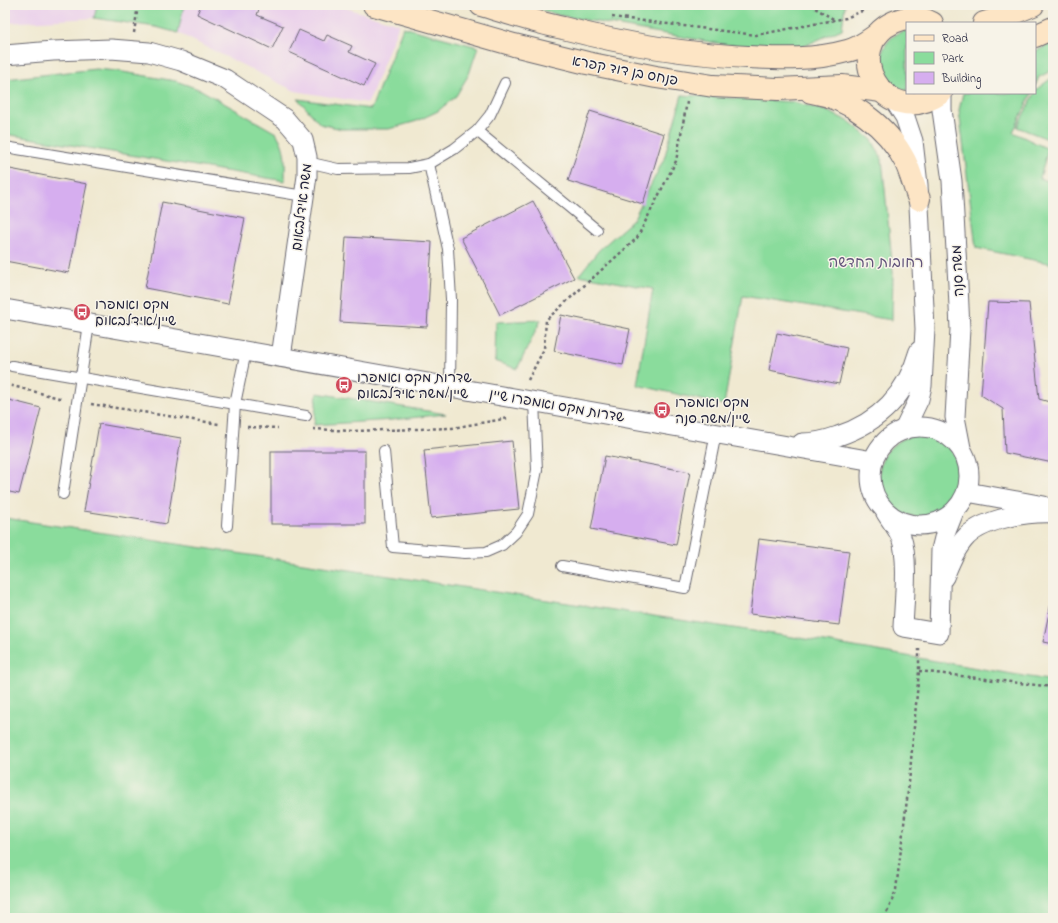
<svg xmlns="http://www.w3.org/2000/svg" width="1058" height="923" font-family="'Indie Flower','Playpen Sans Hebrew',sans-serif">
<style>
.built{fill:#ebd1eb}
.green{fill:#8adc9c;stroke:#567f6c}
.building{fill:#d6aeef}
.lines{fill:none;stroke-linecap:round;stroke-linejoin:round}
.service-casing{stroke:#6a6870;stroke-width:12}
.minor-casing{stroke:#6a6870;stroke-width:21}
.secondary-casing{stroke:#6a6870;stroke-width:24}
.path{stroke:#6a6870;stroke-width:2.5;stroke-dasharray:3 3;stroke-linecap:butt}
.service{stroke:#fff;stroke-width:10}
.minor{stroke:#fff;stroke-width:19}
.secondary{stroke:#fde5c5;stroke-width:22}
.labels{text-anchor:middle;stroke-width:3;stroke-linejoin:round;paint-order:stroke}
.street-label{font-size:14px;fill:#22223b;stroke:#f7f3e8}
.poi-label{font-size:14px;fill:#22223b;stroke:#f7f3e8;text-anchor:start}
.neighbourhood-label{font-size:15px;fill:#61537a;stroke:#f7f3e8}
</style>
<rect width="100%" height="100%" fill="#f7f3e8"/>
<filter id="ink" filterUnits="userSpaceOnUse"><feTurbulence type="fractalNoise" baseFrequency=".025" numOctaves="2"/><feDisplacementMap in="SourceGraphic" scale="8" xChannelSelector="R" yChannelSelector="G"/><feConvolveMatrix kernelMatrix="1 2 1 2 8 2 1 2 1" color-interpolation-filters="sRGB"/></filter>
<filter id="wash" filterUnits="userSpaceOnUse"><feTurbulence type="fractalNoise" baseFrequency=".012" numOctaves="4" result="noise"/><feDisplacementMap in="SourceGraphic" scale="16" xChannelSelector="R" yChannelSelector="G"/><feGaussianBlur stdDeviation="0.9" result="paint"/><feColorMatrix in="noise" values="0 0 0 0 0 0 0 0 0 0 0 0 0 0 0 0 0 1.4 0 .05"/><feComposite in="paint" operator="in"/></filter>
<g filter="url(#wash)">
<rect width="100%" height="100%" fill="#f0e9d1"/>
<g class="built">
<polygon points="5,5 97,5 94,18 5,23"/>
<polygon points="184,5 336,5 399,24 368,103 295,91 178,33"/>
</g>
<g class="green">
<polygon points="97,5 184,5 178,33 156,27 94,18"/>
<polygon points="527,5 845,5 842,29 793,51 722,44 558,15"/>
<polygon points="403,27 478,47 469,74 456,96 438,111 417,121 389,129 342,129 320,124 298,99 371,109"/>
<path d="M907,30V91C872,84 873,38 907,30Z"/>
<polygon points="1053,42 1053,70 1039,77 1035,86 1035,52"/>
<path d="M96,69L117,71L176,81L201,90L276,133C287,149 285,162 285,181L5,134V79Z"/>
<polygon points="1053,77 1053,141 1017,127 1037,89"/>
<polygon points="963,93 1032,93 1013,132 1048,149 1040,178 1053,183 1053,264 976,248 959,110"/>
<polygon points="682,95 794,102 827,111 850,122 872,140 882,159 893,272 892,320 743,296 724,405 637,385 653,289 579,275 599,250 633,220 664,159"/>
<polygon points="541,320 517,369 495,361 496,322"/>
<polygon points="317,393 446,414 392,420 314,425"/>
<circle cx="920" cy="476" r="41"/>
<polygon points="5,518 819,641 1053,681 1053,918 5,918"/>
</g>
<g id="blocks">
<g class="building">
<polygon points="201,5 251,5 259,9 257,15 283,26 272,49 197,14"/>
<polygon points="299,30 324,41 327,35 352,46 349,52 375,64 364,86 289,52"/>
<polygon points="590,111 664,134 643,204 568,181"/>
<polygon points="5,168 87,184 69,273 5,261"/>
<polygon points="533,201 574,278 500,315 461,238"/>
<polygon points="162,202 245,218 228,304 145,288"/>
<polygon points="346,237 432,242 427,327 340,322"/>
<polygon points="988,302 1029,303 1039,399 1053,403 1053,463 1005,453 1003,409 981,395"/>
<polygon points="561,315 630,329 623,365 554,351"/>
<polygon points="777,333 847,348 839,384 769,370"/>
<polygon points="5,399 41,408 19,494 5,491"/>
<polygon points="99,424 181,438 167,524 84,511"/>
<polygon points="512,441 519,509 431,518 424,450"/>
<rect x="271" y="451" width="94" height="73"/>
<polygon points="605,456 690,472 676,545 591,529"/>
<polygon points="759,539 849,551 839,625 750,614"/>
<polygon points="1052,598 1053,598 1053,644 1043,642"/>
</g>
</g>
</g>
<g filter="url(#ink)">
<use href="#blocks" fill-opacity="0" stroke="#6a6870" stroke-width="1"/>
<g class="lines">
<g class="service-casing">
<g id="service">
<polyline points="477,131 597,230"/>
<polyline points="5,147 304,196"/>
<polyline points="307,162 338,169 409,168 429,164 454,149 477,131 490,115 505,83"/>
<polyline points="429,164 448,249 451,299 450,387"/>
<polyline points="12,366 306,416"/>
<polyline points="384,451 393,547 465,553 486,552 502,545 516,532 528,514 537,470 534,401"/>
<polyline points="63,494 89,324"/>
<polyline points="227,526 235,404 246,351"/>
<polyline points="562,566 685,588 716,433"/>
</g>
</g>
<g class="minor-casing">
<g id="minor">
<polyline points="5,55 53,51 111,49 149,52 181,61 225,79 285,119 303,140 307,157 307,176 281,357"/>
<polyline points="942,93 942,110 952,181 958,285 960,329 955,417 961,448"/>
<polyline points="894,100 905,117 913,141 918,185 925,329 922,386 919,399 904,430"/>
<polyline points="5,309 873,461"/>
<circle cx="920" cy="476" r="49"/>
<path d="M802,443C814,443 827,440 838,436C880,422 907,394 919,351"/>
<polyline points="967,492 1044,506"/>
<path d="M886,513C891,521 897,528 901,537C909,558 904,604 903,627L939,633L941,550L945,534L953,514"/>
<path d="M944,577C950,563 956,547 967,536C986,518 1028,512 1053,513"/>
</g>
</g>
<g class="secondary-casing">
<g id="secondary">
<polyline points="374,5 514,45 587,63 656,77 713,86 778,89 842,86 882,91"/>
<path d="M481,5C508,13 535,22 563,28C624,44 685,54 748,57C781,59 815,60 847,51C858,49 869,40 878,34"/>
<path d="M932,23C920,17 907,16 894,22C839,47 883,133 941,93"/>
<polyline points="984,23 1004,17 1033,5"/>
<polyline points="1035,36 1053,28"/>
<path d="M811,92C850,98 888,127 905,161C911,173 914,187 919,199"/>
</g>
</g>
<g class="path">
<polyline points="810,5 835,20"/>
<polyline points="612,17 756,35 846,18 876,5"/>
<polyline points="134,33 138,5"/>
<polyline points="528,380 544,349 546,320 637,238 676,161 687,102"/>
<polyline points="5,384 63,399"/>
<polyline points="91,404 219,424"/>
<polyline points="247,427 278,428"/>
<polyline points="313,429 353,431 452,428 509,418"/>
<polyline points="919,671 1053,687"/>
<polyline points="885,918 896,890 909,783 919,671 919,649"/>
</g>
<use href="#service" class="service"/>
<use href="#minor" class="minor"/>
<use href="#secondary" class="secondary"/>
</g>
</g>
<defs>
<g id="bus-disc" transform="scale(0.9)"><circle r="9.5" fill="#d1495b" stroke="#f7f3e8"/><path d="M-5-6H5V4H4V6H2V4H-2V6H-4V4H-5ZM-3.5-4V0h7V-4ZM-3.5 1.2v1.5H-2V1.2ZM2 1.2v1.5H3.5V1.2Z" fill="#fff"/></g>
</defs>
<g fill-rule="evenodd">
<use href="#bus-disc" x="82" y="312"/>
<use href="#bus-disc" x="344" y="385"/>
<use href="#bus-disc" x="662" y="410"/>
</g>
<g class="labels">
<g class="street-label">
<text transform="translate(625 70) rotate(11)" y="5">פנחס בן דוד קפרא</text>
<text transform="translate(301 207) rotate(-83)" y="5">משה אידלבאום</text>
<text transform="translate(957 271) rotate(-93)" y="5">משה סנה</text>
<text transform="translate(557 405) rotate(10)" y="5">שדרות מקס ואמפרו שיין</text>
</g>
<g class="poi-label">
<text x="95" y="309">מקס ואמפרו<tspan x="95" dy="16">שיין/אידלבאום</tspan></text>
<text x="357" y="382">שדרות מקס ואמפרו<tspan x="357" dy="16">שיין/משה אידלבאום</tspan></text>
<text x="675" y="407">מקס ואמפרו<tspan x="675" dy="16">שיין/משה סנה</tspan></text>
</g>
<g class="neighbourhood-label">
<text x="876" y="267">רחובות החדשה</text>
</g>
</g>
<rect width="1058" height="923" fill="none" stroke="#f7f3e8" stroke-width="20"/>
<rect x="906" y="22" width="130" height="72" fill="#f7f3e8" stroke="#a29fa3"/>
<rect x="914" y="35" width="20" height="6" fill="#fde5c5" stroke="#a29fa3"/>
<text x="942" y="42" font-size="12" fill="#22223b">Road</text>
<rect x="914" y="52" width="20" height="12" fill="#8adc9c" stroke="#a29fa3"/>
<text x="942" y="62" font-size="12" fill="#22223b">Park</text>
<rect x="914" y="72" width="20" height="12" fill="#d6aeef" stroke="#a29fa3"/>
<text x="942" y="82" font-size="12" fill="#22223b">Building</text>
</svg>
